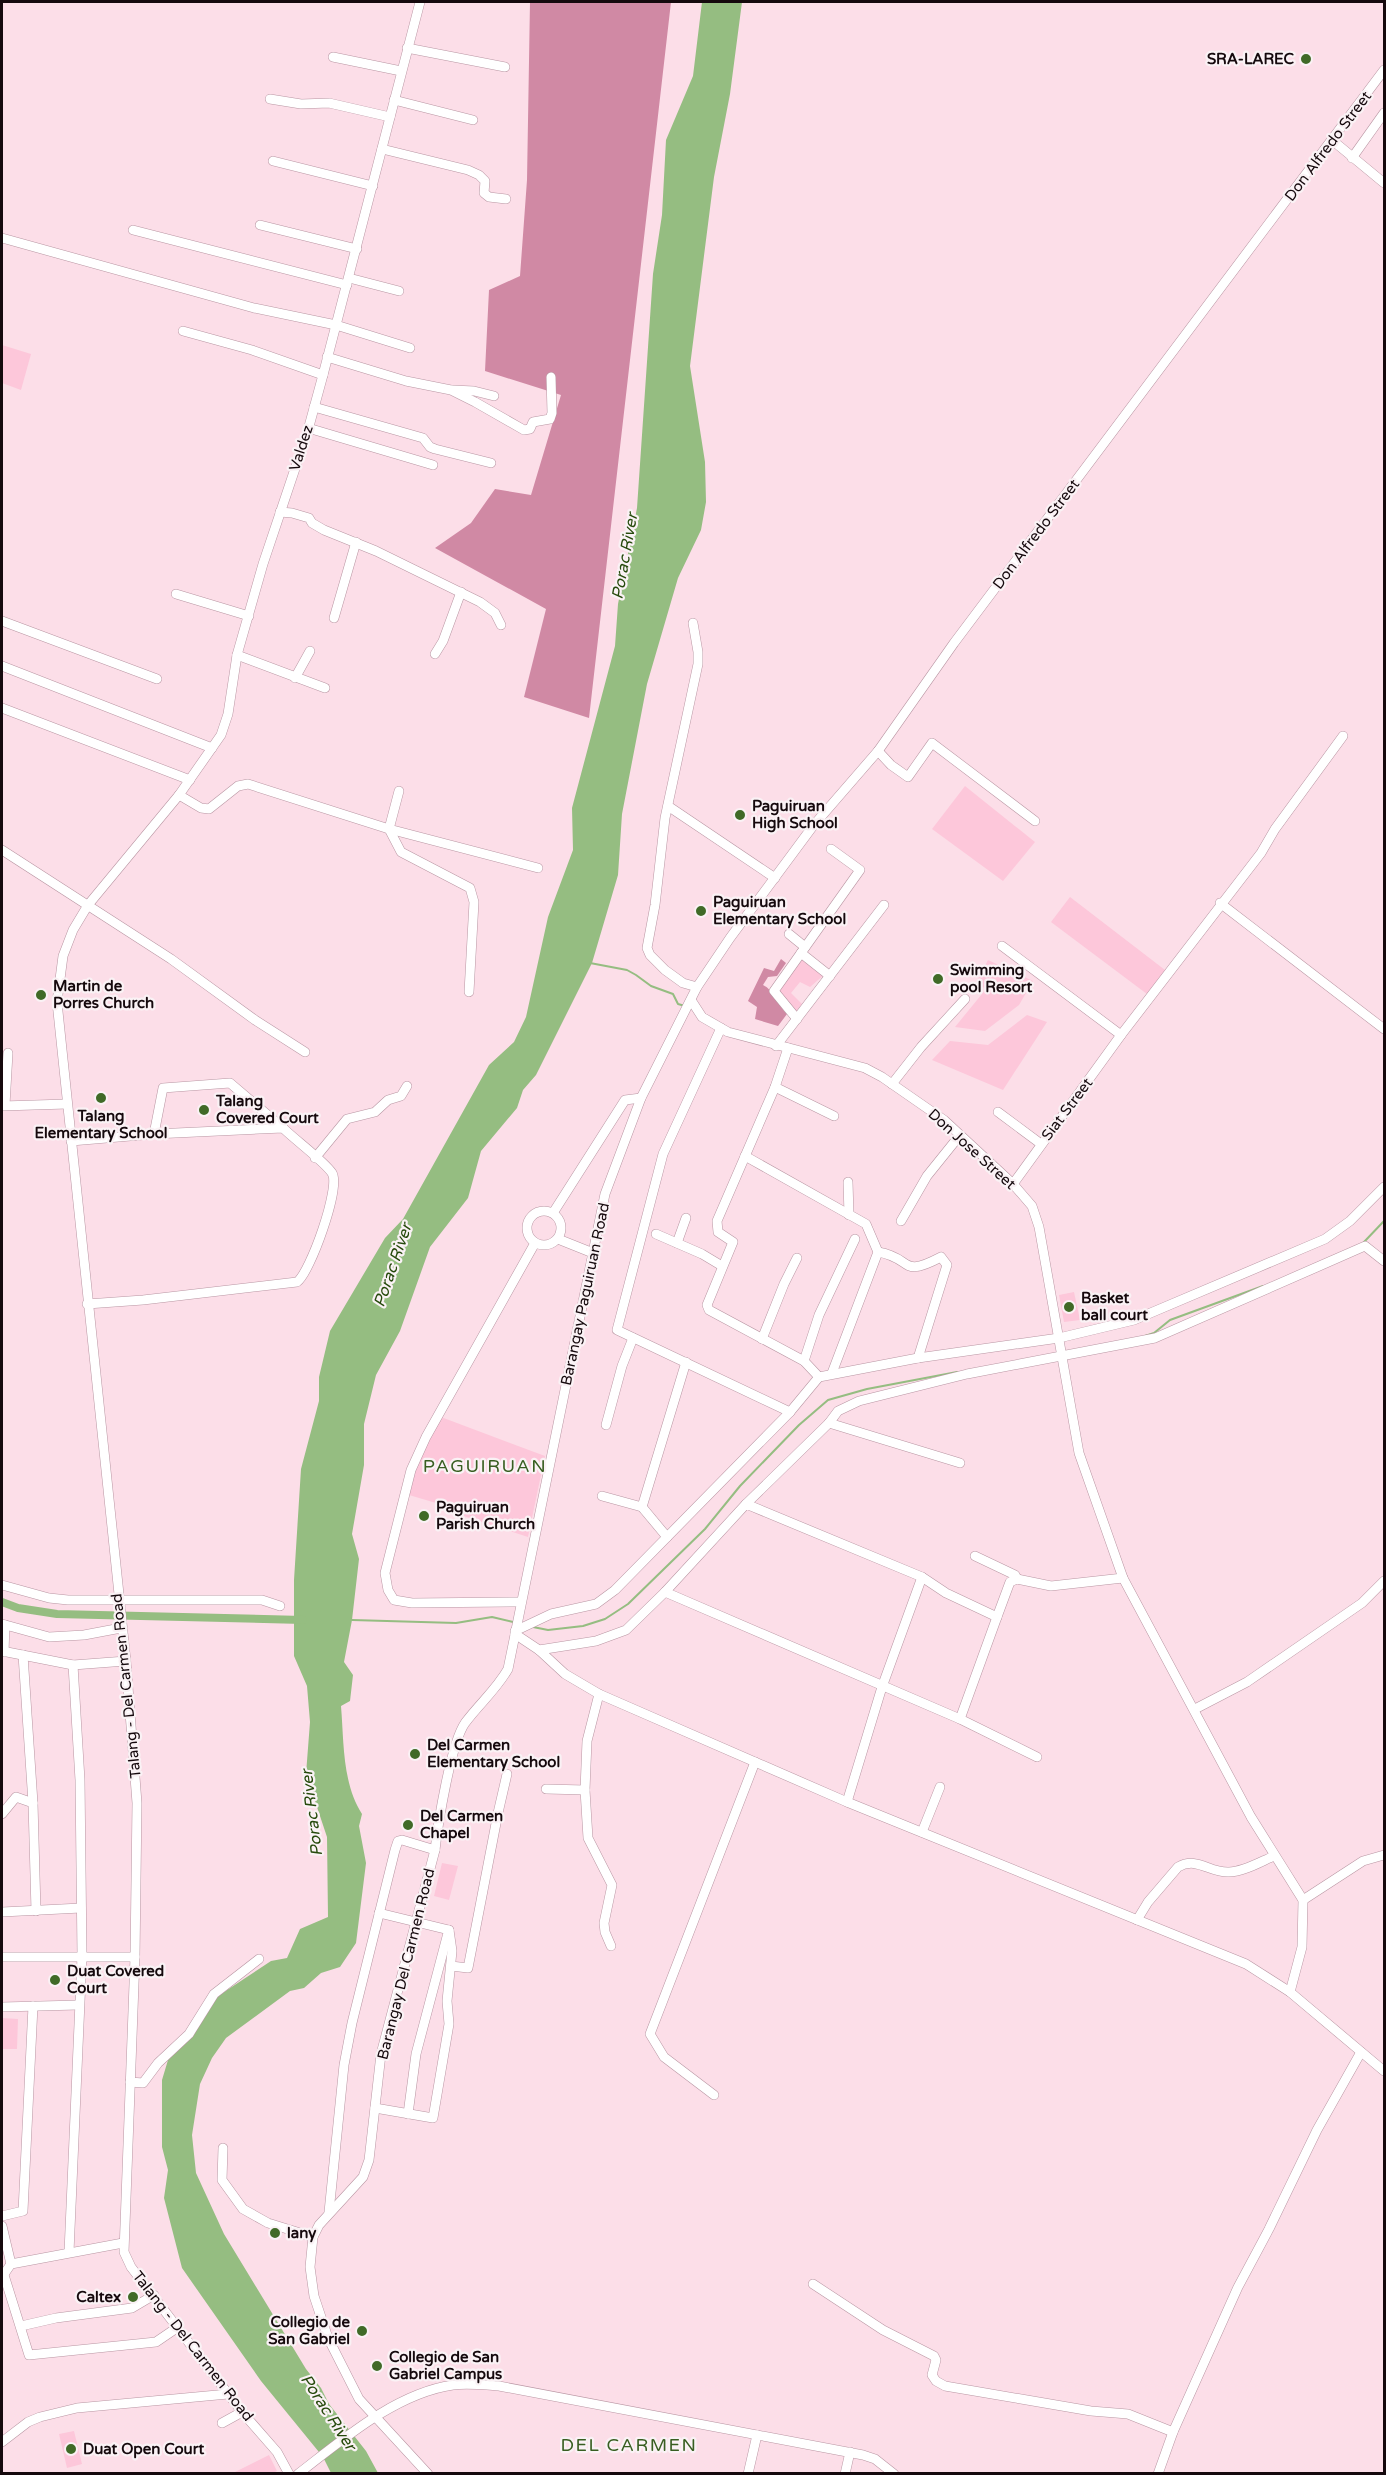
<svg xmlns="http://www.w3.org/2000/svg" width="1386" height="2475" font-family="'Varela Round',sans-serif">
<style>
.green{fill:#fdc7da}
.forest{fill:#d089a4}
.water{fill:#95bd81}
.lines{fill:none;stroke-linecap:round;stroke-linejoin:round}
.stream{stroke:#95bd81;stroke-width:2}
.canal{stroke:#95bd81;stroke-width:8}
.minor-casing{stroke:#b996a3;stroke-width:10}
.minor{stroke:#fff;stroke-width:9}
.poi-dot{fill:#406a27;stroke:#faf2f5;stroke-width:2}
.labels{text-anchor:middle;stroke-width:4.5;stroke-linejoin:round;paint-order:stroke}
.poi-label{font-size:15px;font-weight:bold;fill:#15090d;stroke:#faf2f5;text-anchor:start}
.street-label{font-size:15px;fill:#15090d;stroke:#faf2f5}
.water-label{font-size:16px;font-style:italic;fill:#264a0c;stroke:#faf2f5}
.quarter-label{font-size:18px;letter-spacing:1.5px;fill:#385e21;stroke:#faf2f5}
</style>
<rect width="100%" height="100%" fill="#fcdee8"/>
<g class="green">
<polygon points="2,345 31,354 21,390 2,383"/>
<polygon points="965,786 1035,842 1003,881 932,829"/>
<polygon points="1070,897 1165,970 1147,994 1051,922"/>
<polygon points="802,958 825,974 810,987 800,982 791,993 802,1004 795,1013 777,990"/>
<polygon points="988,960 1033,981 1019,1005 985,1031 955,1027 986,989 976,983"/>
<polygon points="1027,1015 1047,1022 1003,1090 932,1060 950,1041 988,1045"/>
<polygon points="1074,1292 1080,1320 1064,1322 1059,1295"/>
<polygon points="441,1417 545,1456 528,1537 436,1507 436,1503 409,1495 414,1471"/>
<polygon points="442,1863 458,1866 449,1900 434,1896"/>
<polygon points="2,2018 18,2019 17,2049 2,2049"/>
<polygon points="74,2431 82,2464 67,2468 59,2434"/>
<polygon points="269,2455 277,2471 273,2473 233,2473"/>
</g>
<g class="forest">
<polygon points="530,2 671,2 589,718 524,697 546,609 435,548 471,523 495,489 531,495 561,395 485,371 489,290 520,276 527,180"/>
<path d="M781,959L786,963L777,976L768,977L763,985C774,990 778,1005 787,1014L778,1026L755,1019L757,1007L748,1001L764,968L774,971Z"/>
</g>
<path class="water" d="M702,2H742L730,94L714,177L690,366L705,462L706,502L701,530L678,578L647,684L622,814L618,875L592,963L536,1075L523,1090L517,1108L481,1151L468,1198L430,1247L400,1331L376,1375L364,1424V1465L352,1534L359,1559L352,1620L344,1662L353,1675L350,1701L341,1706C344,1741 342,1783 362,1814L359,1826L366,1863L356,1943L340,1967L321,1973L304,1988L290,1991L226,2038L212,2058L200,2084L192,2135L196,2173L224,2234L306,2369L321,2388L329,2404L366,2451L378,2473H331L323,2457L261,2381L182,2268L164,2198L168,2170L162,2147V2080L168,2060L194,2033L218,1996L271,1961L287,1958L300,1929L328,1917L327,1837L306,1774L310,1722L307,1686L294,1656V1580L301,1469L319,1401V1377L330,1331L385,1238L403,1219L489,1065L514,1042L526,1017L548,917L573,850L572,808L615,646L618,604L637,508L653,274L662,215L666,140L693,76Z"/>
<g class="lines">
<g class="stream">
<polyline points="590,963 627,970 636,975 651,986 673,994 678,1004 685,1006"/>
<polyline points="1364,1242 1384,1221"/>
<polyline points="1145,1336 1154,1333 1170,1320 1263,1286"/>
<polyline points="352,1620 456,1623 492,1617 513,1622"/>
<polyline points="533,1627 548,1630 583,1626 605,1619 628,1604 705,1529 740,1486 799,1425 828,1400 867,1389 957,1372"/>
</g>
<polyline class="canal" points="2,1602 18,1608 57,1614 303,1620"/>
<g class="minor-casing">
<g id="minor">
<polyline points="407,48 505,67"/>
<polyline points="333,57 401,71"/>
<polyline points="270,99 301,104 329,103 390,117"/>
<polyline points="394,100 473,120"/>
<polyline points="1332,140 1384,183"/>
<polyline points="382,149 468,170 479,175 485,181 484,193 489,197 506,199"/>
<polyline points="1352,158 1384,113"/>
<polyline points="273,161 373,186"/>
<polyline points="260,225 357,249"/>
<polyline points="133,230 347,285"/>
<polyline points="2,238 254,308 336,325 410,348"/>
<polyline points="349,278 399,291"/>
<polyline points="183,331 252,350 323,375"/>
<polyline points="327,357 406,381 451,390 475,402 524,430 530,429 533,422 550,419 552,413 551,377"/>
<polyline points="453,390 474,391 494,396"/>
<polyline points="314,407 423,438 430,447 435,449 491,463"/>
<polyline points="308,428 433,465"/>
<polyline points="280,512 292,513 309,518 312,523 324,530 376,551 480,602 495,613 501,625"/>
<polyline points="176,594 249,616"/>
<polyline points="334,618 356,542"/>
<polyline points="2,621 157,679"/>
<polyline points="693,623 698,652 698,664 665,818 655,905 647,948 650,955 665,970 683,983 697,987"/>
<polyline points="435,654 443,641 461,592"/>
<polyline points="237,655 325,688"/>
<polyline points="2,666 212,748"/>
<polyline points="295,678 310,651"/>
<polyline points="2,708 190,780"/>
<polyline points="878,751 891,765 908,777 932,743 1035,821"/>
<polyline points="399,791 389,829 401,852 470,888 474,902 469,992"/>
<polyline points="179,795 201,808 209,809 238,786 248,784 389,829 538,868"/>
<polyline points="668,806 775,878"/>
<polyline points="2,850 171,959 255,1020 305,1052"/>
<polyline points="1220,903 1384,1029"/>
<polyline points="789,934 805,947"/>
<polyline points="1002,946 1121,1035"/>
<polyline points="801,953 830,976"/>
<polyline points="691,1000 702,1017 728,1032 865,1068 882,1077 944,1120 1013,1184 1032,1206 1039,1227 1079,1453 1123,1578 1251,1817 1303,1900 1302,1947 1290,1992"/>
<polyline points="797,1019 774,991 860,870 831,849"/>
<polyline points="721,1028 663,1154 617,1330 790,1412"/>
<polyline points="776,1046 884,905"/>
<polyline points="788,1048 775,1087 717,1221 718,1232 733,1242 707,1305 709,1310 804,1361 819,1377"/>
<polyline points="892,1084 921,1047 965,999"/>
<polyline points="775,1087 834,1116"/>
<polyline points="5,1105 8,1053"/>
<polyline points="2,1106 67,1104"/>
<polyline points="998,1112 1041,1144"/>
<polyline points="154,1134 163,1088 230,1083 283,1128"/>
<path d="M71,1141L154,1134L283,1128C294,1139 325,1162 332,1173C341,1187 310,1273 297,1282L143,1300L87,1304"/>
<polyline points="745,1156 866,1224 878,1252 832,1373"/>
<polyline points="315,1158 347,1119 375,1112 388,1100 401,1096 407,1086"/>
<polyline points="848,1182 849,1215"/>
<polyline points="1013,1184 1121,1035 1261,853 1275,829 1343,736"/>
<circle cx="544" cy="1228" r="17"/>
<polyline points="553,1213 625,1100 641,1098"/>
<polyline points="901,1221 927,1176 960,1135"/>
<polyline points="656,1234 702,1254 722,1266"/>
<polyline points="558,1239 593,1253"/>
<polyline points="677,1243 686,1218"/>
<path d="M878,1252C914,1258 899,1279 941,1257L947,1265L918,1358"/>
<polyline points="762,1339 784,1284 797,1258"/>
<polyline points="804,1361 819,1315 855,1239"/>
<polyline points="606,1425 622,1366 633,1338"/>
<polyline points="960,1463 829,1423 838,1411 859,1401 967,1374 1155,1338 1365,1246 1384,1261"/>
<polyline points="602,1496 642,1507 686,1362"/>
<polyline points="746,1504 829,1423"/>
<polyline points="642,1507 667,1537"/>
<polyline points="975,1556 1015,1575 1017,1579"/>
<polyline points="2,1585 49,1598 68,1600 262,1600 280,1606"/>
<polyline points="665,1592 960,1719 1037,1757"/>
<polyline points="521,1602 412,1603 394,1600 388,1590 385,1573 411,1470 426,1437 535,1243"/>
<polyline points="2,1624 49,1637 84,1635 121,1628"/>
<polyline points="515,1631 551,1614 596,1604 615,1590 790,1412 819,1377 918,1358 1059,1338 1134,1320 1325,1239 1350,1221 1384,1187"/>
<polyline points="515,1634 539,1650 565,1674 599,1694 847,1802 1246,1964 1290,1992 1384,2071"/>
<polyline points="539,1650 596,1641 626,1630 665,1592 746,1504 922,1577 946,1593 997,1617 1010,1582 1017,1579 1051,1586 1123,1578"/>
<polyline points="2,1651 73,1665 126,1661"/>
<polyline points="4,1652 5,1625"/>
<polyline points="23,1655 33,1803 36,1911"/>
<polyline points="599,1694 587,1741 585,1790 588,1838 612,1885 604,1923 605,1932 611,1946"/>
<polyline points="1195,1709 1247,1682 1362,1603 1384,1581"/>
<polyline points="960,1719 997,1617"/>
<polyline points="546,1789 585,1790"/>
<polyline points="847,1802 882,1687 922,1577"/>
<polyline points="2,1814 16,1797 33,1803"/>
<polyline points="922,1832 940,1787"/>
<polyline points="1303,1900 1363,1861 1384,1855"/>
<polyline points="2,1912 81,1908"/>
<polyline points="379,1913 449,1930"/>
<path d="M1137,1920L1148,1902L1178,1867C1197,1856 1209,1873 1229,1872C1243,1872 1260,1862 1274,1856"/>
<polyline points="2,1957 135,1957"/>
<polyline points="451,1966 468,1968 498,1813 507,1774"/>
<polyline points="2,2007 78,2005"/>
<polyline points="130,2082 143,2083 158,2063 189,2034 214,1994 259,1959"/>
<polyline points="714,2095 664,2057 650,2034 755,1762"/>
<polyline points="375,2108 433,2118 449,2024 447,2001 452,1951 449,1930"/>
<polyline points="408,2114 416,2054 448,1933"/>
<polyline points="223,2148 222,2180 243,2209 268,2223 313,2237"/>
<polyline points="329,2212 344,2065 352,2023 395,1850 398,1841 402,1840 435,1850"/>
<polyline points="2,2216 23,2211 33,2006"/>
<polyline points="2,2226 11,2264"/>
<polyline points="69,2252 82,1956 80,1780 73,1665"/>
<polyline points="4,2275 29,2355 156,2342 178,2327"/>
<polyline points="2,2277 11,2264 123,2243"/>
<polyline points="813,2284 883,2330 934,2356 936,2360 932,2375 936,2381 945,2386 1091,2411 1128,2414 1173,2432"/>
<polyline points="21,2326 56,2318 132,2308 154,2295"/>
<polyline points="222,2423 242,2412"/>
<polyline points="2,2442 28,2422 40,2417 77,2408 228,2394"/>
<polyline points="289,2474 277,2452 242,2412 131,2267 124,2252 135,1957 137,1803 126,1661 57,1002 63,956 73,930 88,905 179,795 221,735 228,714 237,655 263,564 308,430 323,375 420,2"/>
<path d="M298,2474C342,2440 396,2393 453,2385C468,2383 484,2385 499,2386L863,2455L875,2459L894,2474"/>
<path d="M428,2474L359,2399L328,2338L314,2296L310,2267L313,2237L319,2225L363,2177L369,2160L381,2054L435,1850C438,1823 451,1743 465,1723C479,1704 496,1690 508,1669L605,1194L641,1098L697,987L730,938L813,826L878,751L954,643L1384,70"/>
<polyline points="748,2474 757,2435"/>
<polyline points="845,2474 850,2452"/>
<polyline points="1158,2474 1173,2432 1238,2287 1269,2229 1317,2130 1361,2052"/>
</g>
</g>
<use href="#minor" class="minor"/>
</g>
<g class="poi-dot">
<circle cx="1306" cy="59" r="6"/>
<circle cx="740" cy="815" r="6"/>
<circle cx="701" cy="911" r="6"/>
<circle cx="938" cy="979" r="6"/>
<circle cx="41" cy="995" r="6"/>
<circle cx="101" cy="1098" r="6"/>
<circle cx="204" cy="1110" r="6"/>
<circle cx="1069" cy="1307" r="6"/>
<circle cx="424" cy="1516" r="6"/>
<circle cx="415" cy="1754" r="6"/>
<circle cx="408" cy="1825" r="6"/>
<circle cx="55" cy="1980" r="6"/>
<circle cx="275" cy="2233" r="6"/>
<circle cx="133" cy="2297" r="6"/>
<circle cx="362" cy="2331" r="6"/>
<circle cx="377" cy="2366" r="6"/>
<circle cx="71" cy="2449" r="6"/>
</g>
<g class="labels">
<g class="poi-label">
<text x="1294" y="64" text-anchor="end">SRA-LAREC</text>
<text x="752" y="811">Paguiruan<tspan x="752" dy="17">High School</tspan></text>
<text x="713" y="907">Paguiruan<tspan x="713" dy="17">Elementary School</tspan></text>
<text x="950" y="975">Swimming<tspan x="950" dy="17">pool Resort</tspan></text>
<text x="53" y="991">Martin de<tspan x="53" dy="17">Porres Church</tspan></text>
<text x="216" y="1106">Talang<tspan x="216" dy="17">Covered Court</tspan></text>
<text x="101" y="1121" text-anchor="middle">Talang<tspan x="101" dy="17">Elementary School</tspan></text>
<text x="1081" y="1303">Basket<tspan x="1081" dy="17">ball court</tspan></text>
<text x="436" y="1512">Paguiruan<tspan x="436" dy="17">Parish Church</tspan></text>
<text x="427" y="1750">Del Carmen<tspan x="427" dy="17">Elementary School</tspan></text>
<text x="420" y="1821">Del Carmen<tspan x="420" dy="17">Chapel</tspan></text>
<text x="67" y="1976">Duat Covered<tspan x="67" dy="17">Court</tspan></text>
<text x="287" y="2238">lany</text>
<text x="121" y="2302" text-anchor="end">Caltex</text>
<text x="350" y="2327" text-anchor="end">Collegio de<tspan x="350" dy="17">San Gabriel</tspan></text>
<text x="389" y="2362">Collegio de San<tspan x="389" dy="17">Gabriel Campus</tspan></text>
<text x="83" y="2454">Duat Open Court</text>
</g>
<g class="street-label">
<text transform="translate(1328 146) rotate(-53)" y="5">Don Alfredo Street</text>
<text transform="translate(301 448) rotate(-72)" y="5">Valdez</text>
<text transform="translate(1036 534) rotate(-53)" y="5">Don Alfredo Street</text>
<text transform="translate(1067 1109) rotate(-53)" y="5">Siat Street</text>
<text transform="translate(972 1149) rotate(42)" y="5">Don Jose Street</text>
<text transform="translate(585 1294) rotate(-78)" y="5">Barangay Paguiruan Road</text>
<text transform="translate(126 1686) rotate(-96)" y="5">Talang - Del Carmen Road</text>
<text transform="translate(406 1964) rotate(-76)" y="5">Barangay Del Carmen Road</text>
<text transform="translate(193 2346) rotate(52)" y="5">Talang - Del Carmen Road</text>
</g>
<g class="water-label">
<text transform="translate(624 556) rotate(-80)" y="6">Porac River</text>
<text transform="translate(392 1265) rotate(-71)" y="6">Porac River</text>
<text transform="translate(311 1813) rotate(-97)" y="6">Porac River</text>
<text transform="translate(329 2412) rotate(57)" y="6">Porac River</text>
</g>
<g class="quarter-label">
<text x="485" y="1472">PAGUIRUAN</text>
<text x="629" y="2451">DEL CARMEN</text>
</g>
</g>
<rect width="1386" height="2475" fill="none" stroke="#15090d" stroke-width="6"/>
</svg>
